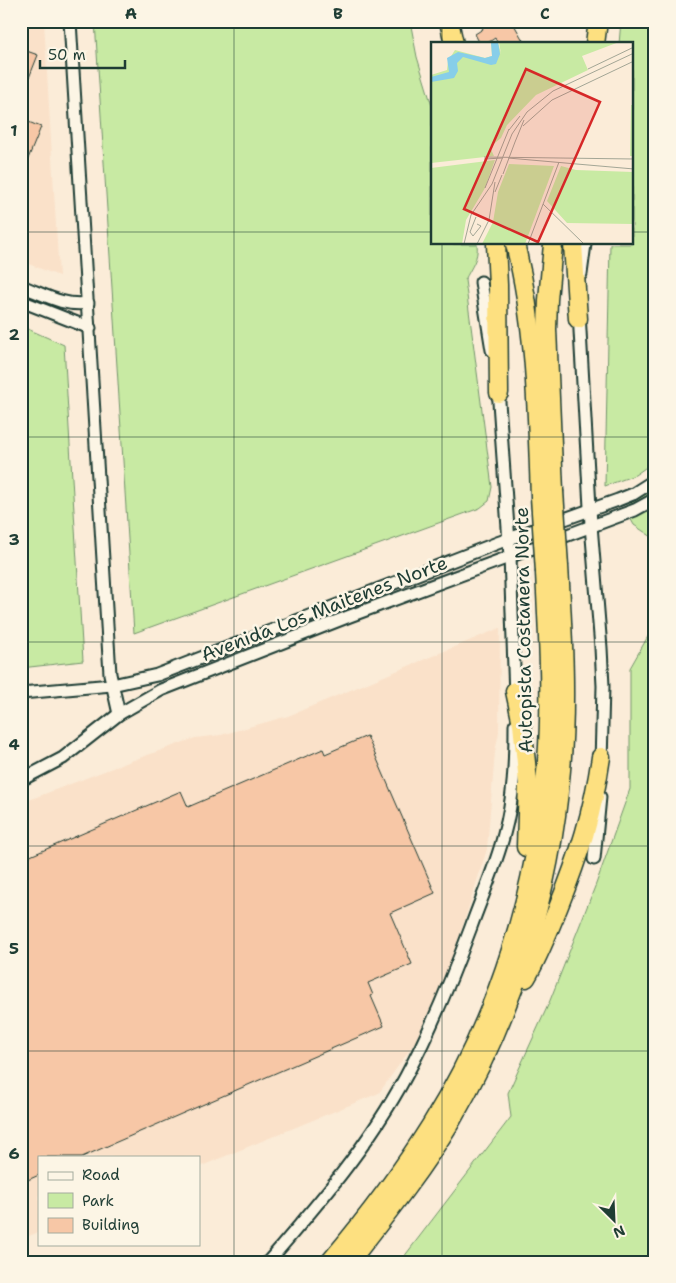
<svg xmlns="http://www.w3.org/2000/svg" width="676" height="1283" font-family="'Shantell Sans',sans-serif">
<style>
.built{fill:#fae1c9}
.green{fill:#c8eaa3;stroke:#74946c}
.building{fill:#f7c7a6;stroke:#1f3d34}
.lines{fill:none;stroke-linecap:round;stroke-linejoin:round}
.minor-casing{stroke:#1f3d34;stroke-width:15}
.highway-casing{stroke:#1f3d34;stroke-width:21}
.minor{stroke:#fcf5e5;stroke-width:11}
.highway{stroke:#fde080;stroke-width:18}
.highway-bridge-casing{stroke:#1f3d34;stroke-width:21;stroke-linecap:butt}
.highway-bridge{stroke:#fde080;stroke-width:18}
.grid{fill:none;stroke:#1f3d34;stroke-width:1;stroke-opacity:0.55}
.labels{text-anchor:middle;stroke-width:5;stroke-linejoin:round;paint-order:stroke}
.street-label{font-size:19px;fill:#1f3d34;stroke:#fcf5e5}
.inset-road{fill:none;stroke:#a3a696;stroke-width:1}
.view{fill:#d62828;fill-opacity:0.15;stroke:#d62828;stroke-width:2.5}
.inset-edge{fill:none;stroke:#1f3d34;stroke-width:2.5}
.neatline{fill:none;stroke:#1f3d34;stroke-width:2}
.grid-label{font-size:16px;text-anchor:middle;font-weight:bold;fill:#1f3d34}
</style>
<rect width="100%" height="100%" fill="#fbecd8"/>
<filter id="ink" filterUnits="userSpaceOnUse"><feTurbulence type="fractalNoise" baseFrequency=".02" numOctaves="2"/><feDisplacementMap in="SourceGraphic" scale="10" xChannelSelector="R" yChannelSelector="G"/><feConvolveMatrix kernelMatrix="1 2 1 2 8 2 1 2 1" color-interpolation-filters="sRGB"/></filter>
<g filter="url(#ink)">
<g class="built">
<polygon points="21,21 44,21 59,276 21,261"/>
<polygon points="500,628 499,732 495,752 487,849 451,963 416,1041 379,1093 199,1167 199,1157 39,1157 39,1232 21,1239 21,803 120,765 195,738 221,735 288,716"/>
</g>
<g class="green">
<path d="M95,21H410L417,57L432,106V244H477C479,259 471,267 465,280L492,487L489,501L480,508L134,633Z"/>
<polygon points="621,21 655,21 655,461 635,475 605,486 610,244 632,244 632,44 619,44"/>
<polygon points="21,326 64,345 83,661 21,668"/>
<polygon points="655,489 655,539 634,525 624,507"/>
<polygon points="655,624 655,1262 400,1262 511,1117 508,1093 549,1003 596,884 630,789 630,668"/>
</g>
<g class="building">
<polygon points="479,21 512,21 525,44 498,44 495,38 486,44 480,44 475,34 483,29"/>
<polygon points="21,49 38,55 21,98"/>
<polygon points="21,119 41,127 21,176"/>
<polygon points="367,736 435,893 390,913 412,964 368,983 373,995 371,996 384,1026 82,1157 39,1157 39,1175 21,1183 21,860 181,791 188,807 323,749 325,754"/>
</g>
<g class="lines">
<g class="minor-casing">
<g id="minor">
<polyline points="70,21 110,674 119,714"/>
<polyline points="581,274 585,244"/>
<polyline points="481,282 492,350"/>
<path d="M21,286C43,294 64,307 88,303"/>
<polyline points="21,301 90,328"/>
<polyline points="579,313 591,525 601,648 603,686 601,763"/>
<polyline points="498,388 510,556 515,696"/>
<polyline points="21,693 112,685 157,675 500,542 618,500 633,494 655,480"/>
<polyline points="21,780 63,758 119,714 161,690 350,616 635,510 655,499"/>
<polyline points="594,859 600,797"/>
<path d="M268,1262C319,1203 369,1145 406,1076C432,1028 452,978 471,927C482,896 496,866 504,834C514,798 515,762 515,725"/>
</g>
</g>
<g class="highway-casing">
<g id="highway">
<polyline points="449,21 454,44"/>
<polyline points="595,44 598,21"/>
<polyline points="496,244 498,285 499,393"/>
<path d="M515,244C536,327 537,413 540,497"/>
<polyline points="553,244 548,300 547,329 554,491"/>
<polyline points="573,244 578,319"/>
<polyline points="515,691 522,724 528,782 526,847"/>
<path d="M526,978C539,956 548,932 558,908C579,856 593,813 601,757"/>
<path d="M330,1262C367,1218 401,1173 431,1125C499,1016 538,888 547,761C552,698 548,634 545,572"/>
<path d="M349,1262C385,1216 421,1171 451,1121C513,1015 551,893 561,770C567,702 563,634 559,566"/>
</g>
</g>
<use href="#minor" class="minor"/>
<use href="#highway" class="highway"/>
<g class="highway-bridge-casing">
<g id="highway-bridge">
<polyline points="554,491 559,566"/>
<polyline points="540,497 545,572"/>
</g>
</g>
<use href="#highway-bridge" class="highway-bridge"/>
</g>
</g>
<path class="grid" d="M234,21V1262M442,21V44M21,232H432M632,232H655M442,244V1262M21,437H655M21,642H655M21,846H655M21,1051H655"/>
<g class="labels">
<g class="street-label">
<text transform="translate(324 608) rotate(-21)" y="7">Avenida Los Maitenes Norte</text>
<text transform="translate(523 630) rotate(-91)" y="7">Autopista Costanera Norte</text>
</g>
</g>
<g transform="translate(431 42)">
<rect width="202" height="202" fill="#fbecd8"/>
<path d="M60,0H67L70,12L68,0H188L151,14L157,28L105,53L76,83L70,96L59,105L63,114L0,121V33L16,28L17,19L24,8L54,16L61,14ZM200,63H202V114H199ZM64,118L54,146L35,178L31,202H0V126ZM78,122L123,124L94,202H51L62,180L67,150ZM130,124L145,128L202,130V182L136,181L116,159Z" fill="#c8eaa3"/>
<path d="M60,0H67L69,12L65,22L60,23L32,15L26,21L27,29L23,36L0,40V35L18,30L16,16L27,10L54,16L61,14Z" fill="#87cee9"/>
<path class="inset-road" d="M157,27L203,5M92,84L121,58L203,19M78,88L89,74M84,100L93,78M53,115L203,117M77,116L203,127M53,117L72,116M72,132L84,100M54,146L78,87M64,150L71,133M112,162L153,202M45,175L39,190L42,194L50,184L46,182M33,202L40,173L61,142L81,92L96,70L122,49L203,11M46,202L58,178L64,140M97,202L128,120"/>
<path class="view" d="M95,27L169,60L107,200L33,167Z"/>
<rect width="202" height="202" class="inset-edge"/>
</g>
<rect width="676" height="1283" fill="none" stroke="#fcf5e5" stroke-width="55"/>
<rect x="38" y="1156" width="162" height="90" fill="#fcf5e5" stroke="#a4ab9e"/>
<rect x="48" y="1172" width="25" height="8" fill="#fcf5e5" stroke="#a4ab9e"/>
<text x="82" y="1180" font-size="15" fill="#1f3d34">Road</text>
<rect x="48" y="1193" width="25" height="15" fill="#c8eaa3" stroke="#a4ab9e"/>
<text x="82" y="1206" font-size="15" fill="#1f3d34">Park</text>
<rect x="48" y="1218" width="25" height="15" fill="#f7c7a6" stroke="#a4ab9e"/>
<text x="82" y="1230" font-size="15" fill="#1f3d34">Building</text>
<g transform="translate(614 1220) rotate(156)" stroke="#fcf5e5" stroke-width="4" paint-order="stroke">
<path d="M0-4L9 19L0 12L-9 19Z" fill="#1f3d34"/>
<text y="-8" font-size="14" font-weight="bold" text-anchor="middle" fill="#1f3d34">N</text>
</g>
<path d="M40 60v8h85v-8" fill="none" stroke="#1f3d34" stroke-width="2.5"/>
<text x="48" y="60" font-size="15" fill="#1f3d34" stroke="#fcf5e5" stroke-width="4" paint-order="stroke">50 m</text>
<rect x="28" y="28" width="620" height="1228" class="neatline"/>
<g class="grid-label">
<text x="131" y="19">A</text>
<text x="338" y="19">B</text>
<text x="545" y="19">C</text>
<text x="14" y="136">1</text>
<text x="14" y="340">2</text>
<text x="14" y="545">3</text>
<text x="14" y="750">4</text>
<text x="14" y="954">5</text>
<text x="14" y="1159">6</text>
</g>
</svg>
